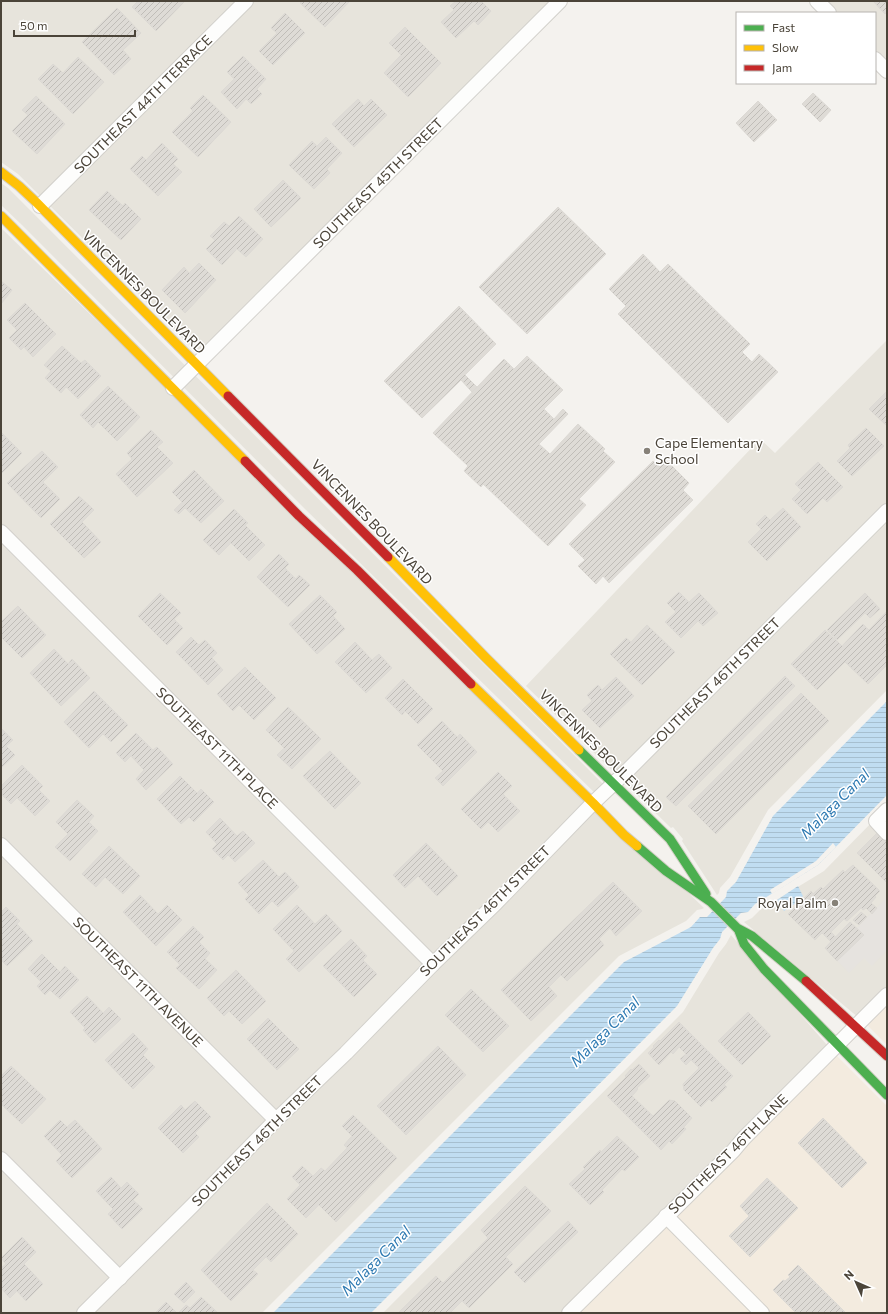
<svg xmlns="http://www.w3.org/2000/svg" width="888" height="1314" font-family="Commissioner,sans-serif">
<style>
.residential{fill:#e7e4dc}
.commercial{fill:#f3ebdf}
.parking{fill:#e6e3df}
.water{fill:url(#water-rules)}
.pier{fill:#f4f2ee}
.building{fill:url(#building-hatch);stroke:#dcd9d4}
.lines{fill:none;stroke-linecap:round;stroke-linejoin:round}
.street-casing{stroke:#d2d0cb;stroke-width:16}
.fast-casing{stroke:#d3cfc5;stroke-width:11}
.slow-casing{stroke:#d3cfc5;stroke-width:11}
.jam-casing{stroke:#d3cfc5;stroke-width:11}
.street{stroke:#fdfdfc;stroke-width:14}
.fast{stroke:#4caf50;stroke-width:9}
.slow{stroke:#ffc107;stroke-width:9}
.jam{stroke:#c62828;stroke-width:9}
.poi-dot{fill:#868178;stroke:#fff;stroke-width:1.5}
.labels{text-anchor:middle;stroke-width:3;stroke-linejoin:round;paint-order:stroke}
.street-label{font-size:14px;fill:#4b4439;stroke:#fff}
.poi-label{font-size:14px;fill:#4b4439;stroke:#fff;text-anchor:start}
.water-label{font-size:15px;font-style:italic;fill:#2e7ab2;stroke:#fff}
</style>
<defs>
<pattern id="water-rules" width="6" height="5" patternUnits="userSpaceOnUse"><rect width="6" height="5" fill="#c0ddf1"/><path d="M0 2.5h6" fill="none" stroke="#a6bfcf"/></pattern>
<pattern id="building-hatch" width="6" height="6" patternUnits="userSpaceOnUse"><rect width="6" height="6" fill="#dedbd6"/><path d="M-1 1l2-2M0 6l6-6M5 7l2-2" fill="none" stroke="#c0bdb8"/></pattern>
</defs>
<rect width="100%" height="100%" fill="#f4f2ee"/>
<g class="residential">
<polygon points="1,1 565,1 206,361 18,174 1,162"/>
<polygon points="825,1 887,1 887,64 875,52 875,13 837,13"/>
<polygon points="1,183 8,188 608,789 599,797 305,509 22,225 1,205"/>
<polygon points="1,228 704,908 702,909 697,910 686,921 619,956 262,1313 1,1313"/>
<polygon points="887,340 887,690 768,810 730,877 720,888 719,893 717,895 682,841 683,839 673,827 671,828 526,686 760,439 775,453"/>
<polygon points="887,809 887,1001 865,1023 744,922 752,918 760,910 824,871 879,815"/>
<polygon points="731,935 834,1053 575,1313 383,1313 683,1012 719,953 726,944"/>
</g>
<g class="commercial">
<polygon points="887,1001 887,1045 865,1023"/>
<polygon points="834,1053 887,1106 887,1313 575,1313"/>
</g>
<polygon class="parking" points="885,899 887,901 887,950 872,966 864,958 849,973 825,948 850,922 857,928"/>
<g class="water">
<polygon points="887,701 887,795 818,865 755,904 748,912 741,913 722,932 720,939 713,948 677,1006 371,1313 273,1313 624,962 691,927 700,917 707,917 726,897 727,891 736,882 773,816"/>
<polygon points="798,886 803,896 796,903 784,911 777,900"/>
</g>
<polygon class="pier" points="833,843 836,847 818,865 772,894 770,890 816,861"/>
<g class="building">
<polygon points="138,1 185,1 156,31 132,7"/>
<polygon points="302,1 350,1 325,27 300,3"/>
<polygon points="456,1 481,1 491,11 478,25 474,21 456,38 441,22 454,10 450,6"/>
<polygon points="873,1 887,1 887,11 885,14"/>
<polygon points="117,8 141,33 123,50 131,59 114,75 82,42"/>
<polygon points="285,13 305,33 273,65 259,51 277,33 271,28"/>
<polygon points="405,27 441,63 408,97 384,73 401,55 389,43"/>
<polygon points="243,56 266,79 257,89 262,94 251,104 246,99 237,109 221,92 234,79 227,72"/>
<polygon points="78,57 104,82 73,114 38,79 53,64 63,73"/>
<polygon points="813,93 831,110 820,122 802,104"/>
<polygon points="203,95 231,122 198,157 172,132 193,111 190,108"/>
<polygon points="36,96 65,124 37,154 12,131 28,115 22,110"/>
<polygon points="358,99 364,106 371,99 387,115 354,147 332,124"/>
<polygon points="758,101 777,120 754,142 736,123"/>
<polygon points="326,137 342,153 327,169 330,173 314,189 289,165 312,141 317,146"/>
<polygon points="162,143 178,159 173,164 182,172 158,196 130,169 142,156 146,160"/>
<polygon points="283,180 301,198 271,227 254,209"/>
<polygon points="107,191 123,206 125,203 141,219 121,240 89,210"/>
<polygon points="558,207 606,254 527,334 479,287"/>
<polygon points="239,216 263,239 246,257 237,249 222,265 206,249 215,240 210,236 224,222 229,226"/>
<polygon points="643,254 660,272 668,264 750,344 742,352 752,362 759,354 778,372 728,423 618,314 626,306 609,289"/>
<polygon points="199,263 216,280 185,313 162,290 184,267 189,273"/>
<polygon points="1,281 12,290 1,304"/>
<polygon points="25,303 56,334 33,357 24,347 21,350 9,338 17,330 7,320"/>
<polygon points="459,306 496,344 465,375 477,387 472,392 461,380 422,418 384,381"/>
<polygon points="62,346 81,363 85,360 101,376 78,399 66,387 61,393 45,378 51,371 44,365"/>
<polygon points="527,356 563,390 544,409 554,419 563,409 568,414 539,444 550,454 578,424 605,449 603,451 615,462 579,499 586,505 548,546 483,484 481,487 464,471 468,466 433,433 504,359 514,369"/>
<polygon points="108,386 140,417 117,441 98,422 93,428 80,415"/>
<polygon points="887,391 887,426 869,409"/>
<polygon points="866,428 884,446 852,476 837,461 850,448 848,445"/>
<polygon points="151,430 163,442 157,447 173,463 137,497 116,474 132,459 127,453"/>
<polygon points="1,432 22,453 1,474"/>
<polygon points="42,451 58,467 43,482 60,499 41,518 7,483"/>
<polygon points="666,460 689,483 683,490 693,500 609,583 603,576 596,584 578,566 585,560 569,544 653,461 660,467"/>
<polygon points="818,462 843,487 827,502 823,498 807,514 792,499 801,490 795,484"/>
<polygon points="194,470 224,501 201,523 185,508 179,514 174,510 182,502 172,492"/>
<polygon points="79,496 94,510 82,522 101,542 84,558 50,524"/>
<polygon points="783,508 801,527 767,561 748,542 761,529 756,524 765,515 770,520"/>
<polygon points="234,509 248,523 245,525 265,545 249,561 231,543 219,555 203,540"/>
<polygon points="279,554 289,564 285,568 296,579 299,575 310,585 288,607 257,577"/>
<polygon points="679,592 689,602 699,593 718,613 703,626 698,621 681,638 665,622 676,612 667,603"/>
<polygon points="160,593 181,613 174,619 183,628 167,645 138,616"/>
<polygon points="865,593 880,609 870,618 865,613 837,640 827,630"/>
<polygon points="320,595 337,612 333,616 345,629 317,654 289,624"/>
<polygon points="18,606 46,635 22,658 1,637 1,622"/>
<polygon points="887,611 887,665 868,684 845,662 817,690 791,664 825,630 842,646 863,624 869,630"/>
<polygon points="647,625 675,652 642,685 610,654 626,638 631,642"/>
<polygon points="191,637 199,645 205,640 217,653 212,658 223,670 208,685 176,652"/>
<polygon points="355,642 372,660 379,654 392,668 366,693 335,662"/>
<polygon points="54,649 68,664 72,659 90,678 61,706 30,673"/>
<polygon points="245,667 276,698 254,720 239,705 233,711 217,694"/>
<polygon points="785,676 795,686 676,806 666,797"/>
<polygon points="616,677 634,696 600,728 582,710 592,701 587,695 598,685 602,690"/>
<polygon points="403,679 433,709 418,724 405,711 402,715 385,698"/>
<polygon points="94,691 128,725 111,742 103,734 89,748 64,722"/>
<polygon points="801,693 829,721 716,834 688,806"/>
<polygon points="288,707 321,739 292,769 277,755 284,748 266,730"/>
<polygon points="442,721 457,737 460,734 477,752 443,786 435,778 443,771 417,745"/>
<polygon points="1,728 13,740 6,746 15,755 1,768"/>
<polygon points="136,733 153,750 157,747 173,764 146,790 136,779 144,770 131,756 125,762 116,753"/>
<polygon points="330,751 361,783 335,809 303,776"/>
<polygon points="22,765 43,786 39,790 50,801 35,816 17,798 11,804 1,794 1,786"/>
<polygon points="498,772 512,786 503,794 520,811 498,832 488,822 481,829 461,809"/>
<polygon points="180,776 197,793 201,789 214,802 194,822 189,817 181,824 157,799"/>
<polygon points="77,800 94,816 89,822 98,831 70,861 55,847 68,834 56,822"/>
<polygon points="220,818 237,836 243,831 255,843 235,862 228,855 223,860 212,849 217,844 206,832"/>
<polygon points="877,833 887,843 887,883 857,853"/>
<polygon points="426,843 458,876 437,896 418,876 405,888 393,875"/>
<polygon points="109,846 140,876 123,894 105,877 96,887 82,874"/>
<polygon points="263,860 279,877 285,872 299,887 278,907 272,901 259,914 245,899 249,895 238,883"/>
<polygon points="853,865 880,891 875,896 876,897 871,903 877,908 872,914 866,908 863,910 861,908 847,921 844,919 831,932 836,937 831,942 822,933 815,940 788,914 811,891 813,894 821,887 823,889 843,870 845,872"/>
<polygon points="613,882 642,911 616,936 610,928 599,939 604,945 567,981 561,975 549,987 557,996 531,1021 501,990"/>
<polygon points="140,895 158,914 167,905 182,920 156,946 123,912"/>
<polygon points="297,905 315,924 326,914 342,931 299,972 286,959 294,951 273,929"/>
<polygon points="6,907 20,921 17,924 33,941 7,966 1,960 1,912"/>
<polygon points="861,912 867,917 859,925 853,920"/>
<polygon points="850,922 864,935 837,961 825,948"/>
<polygon points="193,926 204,937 199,942 210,953 205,959 217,970 199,989 176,968 180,965 167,952"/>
<polygon points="351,939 367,956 363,960 377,974 354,997 323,966"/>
<polygon points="42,954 60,972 65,966 79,980 60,999 50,990 45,995 37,986 41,982 28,969"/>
<polygon points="236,970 266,1001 242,1024 229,1011 224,1016 207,998"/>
<polygon points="471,989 509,1026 483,1052 445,1015"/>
<polygon points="87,996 103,1013 109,1007 121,1019 95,1043 83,1030 85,1028 70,1012"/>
<polygon points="748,1012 771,1036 742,1065 718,1041"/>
<polygon points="268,1018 299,1049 277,1070 247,1039"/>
<polygon points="679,1022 733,1076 724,1085 727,1087 712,1102 709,1099 701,1107 684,1090 683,1084 699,1068 691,1060 686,1065 680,1059 686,1054 679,1047 673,1054 671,1052 659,1065 648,1053 654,1047 653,1046 659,1040 660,1041"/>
<polygon points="133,1033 148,1049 143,1055 155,1067 133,1089 105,1060"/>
<polygon points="438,1046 466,1075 406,1135 377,1106"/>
<polygon points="639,1064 650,1076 637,1088 638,1089 632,1096 653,1116 669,1100 675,1101 692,1118 684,1127 686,1129 672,1144 669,1141 661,1150 607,1096 626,1077 625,1076 631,1069 632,1070"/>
<polygon points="11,1066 46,1099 22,1124 1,1104 1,1076"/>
<polygon points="195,1101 211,1117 195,1133 199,1137 183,1153 158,1128 181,1105 185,1110"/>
<polygon points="353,1115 397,1158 336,1222 319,1205 306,1218 287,1199 300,1185 292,1177 302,1166 313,1176 321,1168 325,1171 347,1148 344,1145 352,1136 342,1126"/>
<polygon points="823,1118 867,1163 842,1188 798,1143"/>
<polygon points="60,1120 67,1127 75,1120 102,1149 72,1178 56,1161 62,1155 44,1136"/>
<polygon points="617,1136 639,1157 625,1171 622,1169 602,1190 604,1192 590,1205 569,1184 585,1169 583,1167 600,1150 601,1152"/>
<polygon points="111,1177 121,1188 127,1182 139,1194 133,1200 143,1209 122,1229 108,1214 113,1209 96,1191"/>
<polygon points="767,1178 798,1208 750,1257 729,1236 749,1216 740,1206"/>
<polygon points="525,1186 551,1211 506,1257 513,1264 469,1308 462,1301 450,1313 398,1313 436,1276 443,1283 488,1238 481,1230"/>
<polygon points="267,1203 298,1234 271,1262 266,1257 253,1270 258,1274 231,1301 201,1270"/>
<polygon points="568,1221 578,1232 525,1283 514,1272"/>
<polygon points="22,1237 36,1252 24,1264 43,1284 26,1301 17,1291 10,1298 1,1288 1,1268 6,1264 1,1258"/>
<polygon points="798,1265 846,1313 796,1313 773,1290 783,1280 785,1281 790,1277 788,1275"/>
<polygon points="186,1282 195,1292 184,1303 174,1294"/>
<polygon points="201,1297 218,1313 178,1313 186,1305 190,1308"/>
<polygon points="166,1302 176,1312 175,1313 155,1313"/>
</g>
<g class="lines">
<g class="street-casing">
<g id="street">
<polyline points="817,1 829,13"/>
<polyline points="875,59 887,71"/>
<polyline points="40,206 246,1"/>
<polyline points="173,388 560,1"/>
<polyline points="1,532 433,964"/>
<polyline points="887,810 876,821 887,833"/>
<polyline points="1,845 276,1120"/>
<polyline points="1,1159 120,1278"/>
<polyline points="666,1216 762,1313"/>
<polyline points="84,1313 192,1206 276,1120 346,1053 433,964 496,903 593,803 629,769 887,511"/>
<polyline points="569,1313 733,1151 744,1138 887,995"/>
</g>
</g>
<g class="fast-casing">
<g id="fast">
<polyline points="579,750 670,839 706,894"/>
<polyline points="637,846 666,871 711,902 737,928 752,936 806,981"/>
<polyline points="739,931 744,944 764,969 887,1095"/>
</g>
</g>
<g class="slow-casing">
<g id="slow">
<polyline points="1,172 19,186 36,202 228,396"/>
<polyline points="1,216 245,461"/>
<polyline points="388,557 486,658 579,750"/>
<polyline points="471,684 593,803 624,835 637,846"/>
</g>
</g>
<g class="jam-casing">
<g id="jam">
<polyline points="228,396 388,557"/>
<polyline points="245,461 299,516 357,570 471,684"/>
<polyline points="806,981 887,1056"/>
</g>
</g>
<use href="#street" class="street"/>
<use href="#fast" class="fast"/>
<use href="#slow" class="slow"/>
<use href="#jam" class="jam"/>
</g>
<g class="poi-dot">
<circle cx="647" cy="451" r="4"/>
<circle cx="835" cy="903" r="4"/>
</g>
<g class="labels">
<g class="street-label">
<text transform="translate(143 104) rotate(-45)" y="5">SOUTHEAST 44TH TERRACE</text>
<text transform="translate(378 183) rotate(-45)" y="5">SOUTHEAST 45TH STREET</text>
<text transform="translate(144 292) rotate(45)" y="5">VINCENNES BOULEVARD</text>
<text transform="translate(372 522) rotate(46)" y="5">VINCENNES BOULEVARD</text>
<text transform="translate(715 683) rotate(-45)" y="5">SOUTHEAST 46TH STREET</text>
<text transform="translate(217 748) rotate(45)" y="5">SOUTHEAST 11TH PLACE</text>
<text transform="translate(601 751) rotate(45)" y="5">VINCENNES BOULEVARD</text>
<text transform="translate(485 911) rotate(-45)" y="5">SOUTHEAST 46TH STREET</text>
<text transform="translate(138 982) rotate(45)" y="5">SOUTHEAST 11TH AVENUE</text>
<text transform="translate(257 1141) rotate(-45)" y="5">SOUTHEAST 46TH STREET</text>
<text transform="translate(728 1154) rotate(-45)" y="5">SOUTHEAST 46TH LANE</text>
</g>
<g class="poi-label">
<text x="655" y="448">Cape Elementary<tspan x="655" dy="16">School</tspan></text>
<text x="827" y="908" text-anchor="end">Royal Palm</text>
</g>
<g class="water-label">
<text transform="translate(835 804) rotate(-45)" y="5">Malaga Canal</text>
<text transform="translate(605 1032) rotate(-45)" y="5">Malaga Canal</text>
<text transform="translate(376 1261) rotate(-45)" y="5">Malaga Canal</text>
</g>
</g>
<rect width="888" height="1314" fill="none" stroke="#4b4439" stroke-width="4"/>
<rect x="736" y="12" width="140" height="72" fill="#ffffff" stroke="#b7b4b0"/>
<rect x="744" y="25" width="20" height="6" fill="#4caf50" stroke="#b7b4b0"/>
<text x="772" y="32" font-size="12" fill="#4b4439">Fast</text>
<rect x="744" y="45" width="20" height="6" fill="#ffc107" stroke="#b7b4b0"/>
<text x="772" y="52" font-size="12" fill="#4b4439">Slow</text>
<rect x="744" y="65" width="20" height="6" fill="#c62828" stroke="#b7b4b0"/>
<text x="772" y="72" font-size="12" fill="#4b4439">Jam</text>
<g transform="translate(856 1282) rotate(315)" stroke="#ffffff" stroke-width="3" paint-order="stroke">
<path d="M0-3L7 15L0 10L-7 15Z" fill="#4b4439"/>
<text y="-6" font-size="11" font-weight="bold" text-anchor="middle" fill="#4b4439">N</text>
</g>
<path d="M14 30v6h121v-6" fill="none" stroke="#4b4439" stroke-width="2"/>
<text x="20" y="30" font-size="12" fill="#4b4439" stroke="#ffffff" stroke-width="3" paint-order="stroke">50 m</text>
</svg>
